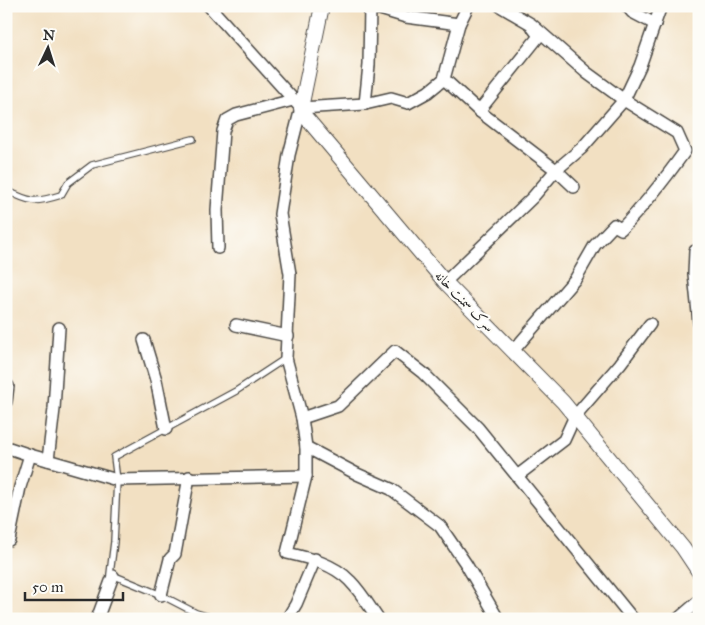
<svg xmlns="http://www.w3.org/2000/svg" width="705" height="625" font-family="'IM FELL Great Primer',Amiri,serif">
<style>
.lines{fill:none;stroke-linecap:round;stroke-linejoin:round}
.service-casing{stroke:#494642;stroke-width:8}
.minor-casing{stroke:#494642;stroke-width:14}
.tertiary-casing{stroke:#494642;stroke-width:16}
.service{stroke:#fff;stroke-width:5.5}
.minor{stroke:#fff;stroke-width:11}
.tertiary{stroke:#fff;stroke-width:14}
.labels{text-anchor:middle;stroke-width:4.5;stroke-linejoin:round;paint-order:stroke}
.street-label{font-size:14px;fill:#2b2b2b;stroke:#fdfcf7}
</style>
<rect width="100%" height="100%" fill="#fdfcf7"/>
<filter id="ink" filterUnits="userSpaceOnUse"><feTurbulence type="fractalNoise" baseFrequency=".02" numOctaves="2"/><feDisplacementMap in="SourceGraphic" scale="10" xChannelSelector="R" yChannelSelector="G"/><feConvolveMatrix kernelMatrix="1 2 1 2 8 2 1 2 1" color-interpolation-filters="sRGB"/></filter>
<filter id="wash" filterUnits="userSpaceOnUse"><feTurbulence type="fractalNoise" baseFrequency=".0096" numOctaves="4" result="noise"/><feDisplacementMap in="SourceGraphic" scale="20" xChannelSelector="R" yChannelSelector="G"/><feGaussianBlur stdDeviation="1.12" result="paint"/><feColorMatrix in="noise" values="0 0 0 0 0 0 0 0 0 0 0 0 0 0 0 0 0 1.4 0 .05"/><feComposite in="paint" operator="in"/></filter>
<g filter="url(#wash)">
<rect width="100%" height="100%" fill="#f2e0c2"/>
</g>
<g filter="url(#ink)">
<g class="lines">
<g class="service-casing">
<g id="service">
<path d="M6,190C31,203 35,203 61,195L68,183L92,165L193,139"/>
<polyline points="216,619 196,613 161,595 110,574 114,542 117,480 114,457 236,391 286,358"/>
</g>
</g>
<g class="minor-casing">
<g id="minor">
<polyline points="209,6 301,108 365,104 391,98 408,103 428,92 444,79 459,24 468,6"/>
<polyline points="370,6 406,17 459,24"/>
<path d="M500,6L531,24L587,73L624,100L677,133L685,151C665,179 645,205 621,229L614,225L595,245L576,278L513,351"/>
<polyline points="627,6 632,12 655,24"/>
<polyline points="444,79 479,111 556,170 574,187"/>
<polyline points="365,104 369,65 370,6"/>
<path d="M301,108L289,155L280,214L290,274L286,358L302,418L306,447V476L287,553C309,558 334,564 350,581C361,592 369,606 378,619"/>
<polyline points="479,111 539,36 533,28"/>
<polyline points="218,248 217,210 223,131 227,120 236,115 293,100"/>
<polyline points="695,251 694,274 699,323"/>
<polyline points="445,282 533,197 556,170 582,148 624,100 640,66 661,6"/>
<polyline points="236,325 288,336"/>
<polyline points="144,340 156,380 166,429"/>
<polyline points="6,402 8,386"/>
<polyline points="302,418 338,406 395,351 423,373 478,428 633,619"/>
<polyline points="6,447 30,455 117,480 306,476"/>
<polyline points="306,447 357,474 391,489 440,526 466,564 498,619"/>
<polyline points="48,460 54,409 59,328"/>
<polyline points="517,476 564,440 575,416 620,364 650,324"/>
<polyline points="9,540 20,487 30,455"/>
<polyline points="161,595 170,559 175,554 189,477"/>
<polyline points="97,619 113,576"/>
<polyline points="287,619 296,604 315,559"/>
<polyline points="678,619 699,601"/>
</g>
</g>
<g class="tertiary-casing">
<polyline id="tertiary" points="322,6 301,108 303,114 445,282 563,402 683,548 699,572"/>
</g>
<use href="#service" class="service"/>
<use href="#minor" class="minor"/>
<use href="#tertiary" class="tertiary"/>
</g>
</g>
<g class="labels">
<g class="street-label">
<text transform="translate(465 301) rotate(46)" y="5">سرک سمنت خانه</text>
</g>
</g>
<rect width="705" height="625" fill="none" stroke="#fdfcf7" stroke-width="25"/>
<g transform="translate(48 48) rotate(4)" stroke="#fdfcf7" stroke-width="4" paint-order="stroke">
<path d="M0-4L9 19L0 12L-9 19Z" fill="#2b2b2b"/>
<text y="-8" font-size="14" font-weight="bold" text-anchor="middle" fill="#2b2b2b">N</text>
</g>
<path d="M25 592v8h98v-8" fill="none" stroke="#2b2b2b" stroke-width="2.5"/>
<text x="32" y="592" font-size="15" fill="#2b2b2b" stroke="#fdfcf7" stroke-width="4" paint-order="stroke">50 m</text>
</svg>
